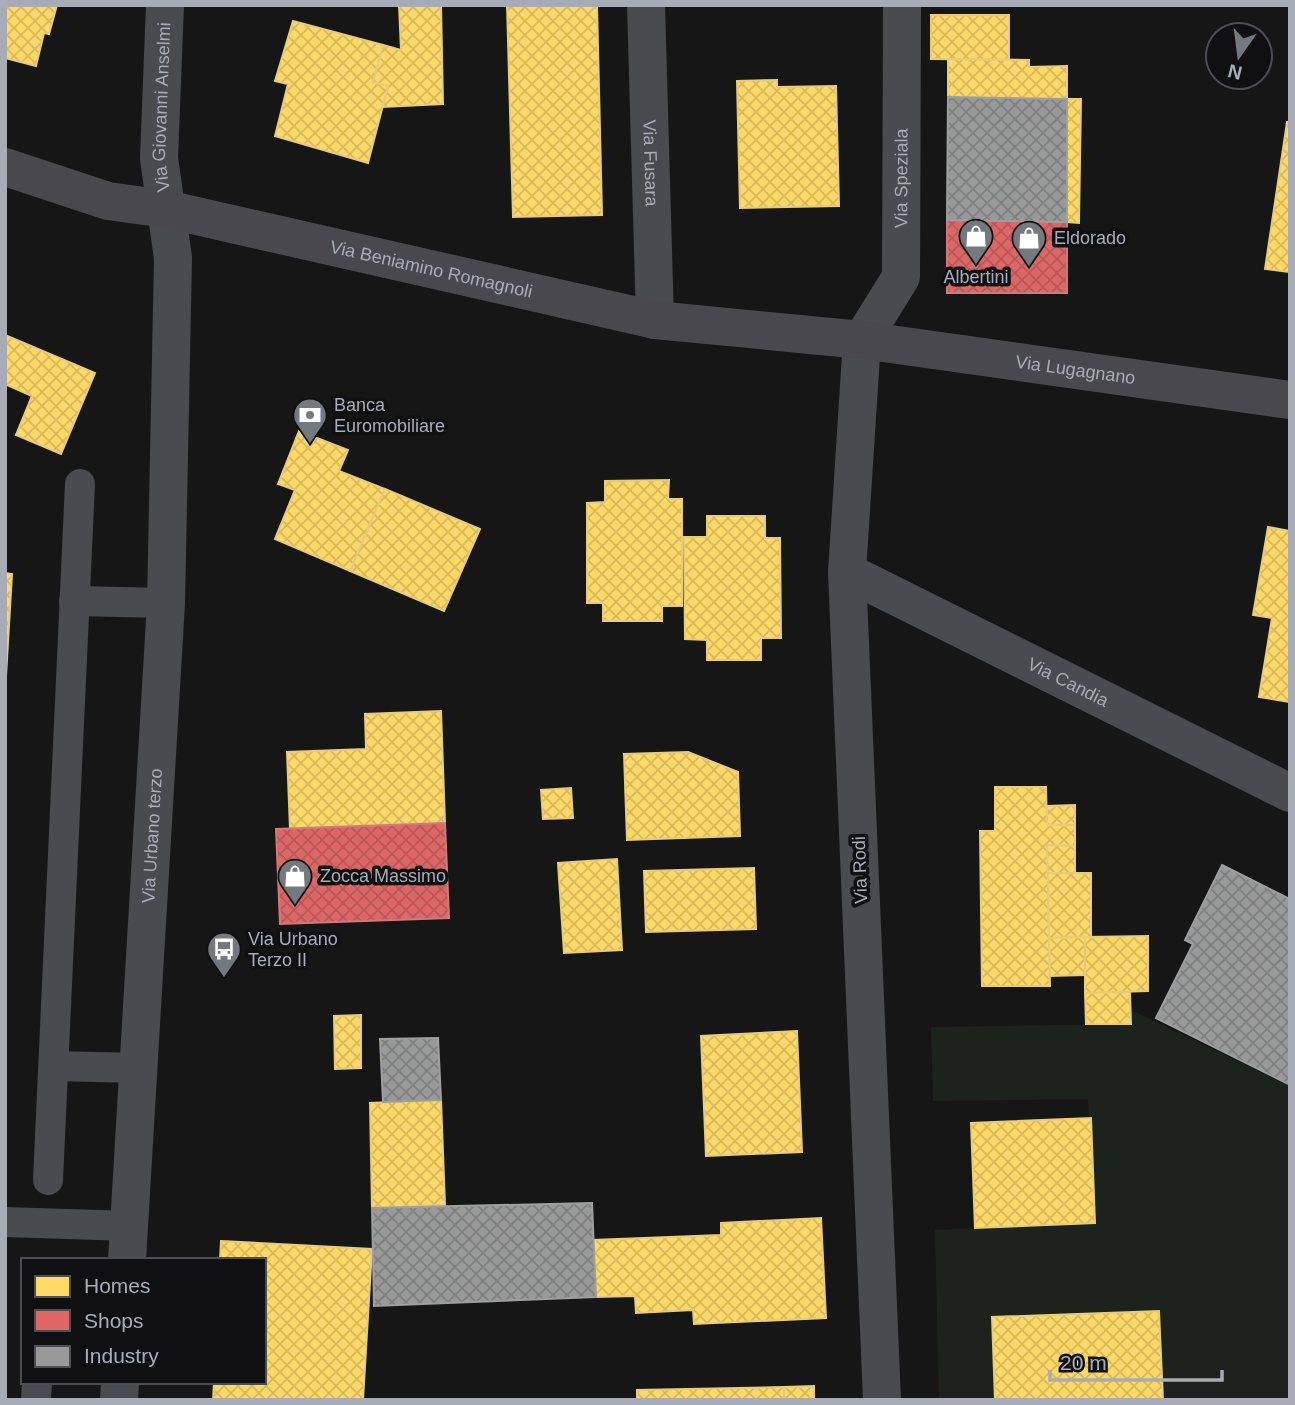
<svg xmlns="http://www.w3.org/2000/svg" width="1295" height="1405" font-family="Helvetica,sans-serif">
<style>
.park{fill:#1c231d}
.homes{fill:url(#homes-cross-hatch);stroke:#e5cc7e;stroke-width:2}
.shops{fill:url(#shops-cross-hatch);stroke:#cf7b7e;stroke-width:2}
.industry{fill:url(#industry-cross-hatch);stroke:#9d9fa2;stroke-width:2}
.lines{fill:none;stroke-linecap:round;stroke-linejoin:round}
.service{stroke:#4a4b4f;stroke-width:30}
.minor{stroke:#4a4b4f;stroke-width:38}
.tertiary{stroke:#4a4b4f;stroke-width:38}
.secondary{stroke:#49494d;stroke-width:38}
.labels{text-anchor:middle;stroke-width:7;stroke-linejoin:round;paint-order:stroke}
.street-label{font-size:18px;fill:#a7acb7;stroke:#101012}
.poi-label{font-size:18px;fill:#a7acb7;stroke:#101012;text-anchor:start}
</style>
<defs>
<pattern id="homes-cross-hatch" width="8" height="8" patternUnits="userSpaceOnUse" patternTransform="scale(1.75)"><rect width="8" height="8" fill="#ffd966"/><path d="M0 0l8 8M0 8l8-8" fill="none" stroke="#d6b85d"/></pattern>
<pattern id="shops-cross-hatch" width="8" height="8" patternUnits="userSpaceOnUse" patternTransform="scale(1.75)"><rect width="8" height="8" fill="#e06666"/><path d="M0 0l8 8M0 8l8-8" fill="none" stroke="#b45a5a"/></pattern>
<pattern id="industry-cross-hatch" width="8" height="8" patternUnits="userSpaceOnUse" patternTransform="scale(1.75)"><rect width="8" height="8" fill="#999"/><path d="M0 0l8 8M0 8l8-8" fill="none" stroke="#7f8080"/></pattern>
</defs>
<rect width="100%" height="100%" fill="#161616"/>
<polygon class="park" points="1131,1010 1290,1086 1290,1400 939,1400 935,1230 1095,1223 1088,1099 933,1101 931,1027 1130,1024"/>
<g class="homes">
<polygon points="5,5 57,5 49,34 44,33 36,66 5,58"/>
<polygon points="399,5 441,5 443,104 383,107 388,86 373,82 383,45 401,50"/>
<polygon points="507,5 597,5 602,215 513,217"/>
<polygon points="931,15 1009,15 1009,60 931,59"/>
<polygon points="293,21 383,45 373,82 388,86 368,163 275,136 288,84 275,81"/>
<polygon points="948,59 1029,60 1029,67 1067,66 1067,99 948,97"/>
<polygon points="777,80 777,87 836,86 839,206 740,208 737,81"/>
<polygon points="1067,99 1081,99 1079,223 1067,222"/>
<polygon points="1287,122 1290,122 1290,272 1265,269"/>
<polygon points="5,335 95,373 61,454 16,435 32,396 5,384"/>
<polygon points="299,431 348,450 339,471 385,489 350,571 275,539 295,490 278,484"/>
<polygon points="669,480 668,499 682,499 682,606 662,606 662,621 603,621 603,603 587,603 587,503 605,502 605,481"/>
<polygon points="385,489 480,529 444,611 350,571"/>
<polygon points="707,516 765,516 765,538 780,538 781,638 761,638 761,660 707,660 707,640 685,639 684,537 707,537"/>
<polygon points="1268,527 1290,531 1290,702 1259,697 1272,618 1253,615"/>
<polygon points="5,573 12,574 6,676 5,676"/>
<polygon points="441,711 445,823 290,829 287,752 366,749 365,714"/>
<polygon points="688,752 738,772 740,836 627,840 624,754"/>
<polygon points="995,787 1046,787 1047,825 1075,825 1075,846 1047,845 1050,986 982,986 980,831 995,831"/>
<polygon points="571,788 573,818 543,819 541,790"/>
<polygon points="1075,805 1075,825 1047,825 1047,806"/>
<polygon points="1047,845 1075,846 1075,873 1048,873"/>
<polygon points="617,859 622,950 564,953 558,863"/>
<polygon points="754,868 756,929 646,932 644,871"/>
<polygon points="1048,873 1091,873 1091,937 1049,938"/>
<polygon points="1148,936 1148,991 1085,993 1085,937"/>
<polygon points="1085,937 1085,975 1050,976 1049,938"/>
<polygon points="1130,992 1131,1024 1086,1024 1085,993"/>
<polygon points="361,1015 361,1068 335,1069 334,1016"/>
<polygon points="797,1031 802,1152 706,1156 701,1036"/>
<polygon points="441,1100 445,1205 372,1208 370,1103"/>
<polygon points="1091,1118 1095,1223 975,1228 971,1123"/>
<polygon points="821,1218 826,1318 694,1324 693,1310 636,1313 635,1296 596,1297 593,1240 721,1235 721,1223"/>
<polygon points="221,1241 372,1249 363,1400 213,1400 214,1382 264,1382 264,1260 220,1260"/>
<polygon points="1159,1311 1163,1400 995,1400 992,1317"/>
<polygon points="814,1386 814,1400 784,1400 784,1387"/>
<polygon points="784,1387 784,1400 637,1400 637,1390"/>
</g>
<g class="shops">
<polygon points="947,220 1067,222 1067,293 947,293"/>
<polygon points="445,823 449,918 280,924 276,829"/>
</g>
<g class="industry">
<polygon points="948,97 1067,99 1067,222 947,220"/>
<polygon points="1222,865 1290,899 1290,1085 1156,1018 1193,944 1185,940"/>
<polygon points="438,1038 441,1100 383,1102 380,1039"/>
<polygon points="592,1203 596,1297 374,1306 372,1208"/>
</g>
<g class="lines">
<g class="service">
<polyline points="74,601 166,603"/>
<polyline points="54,1066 139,1068"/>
<polyline points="48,1180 80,484"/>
<polyline points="5,1222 130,1226"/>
<polyline points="36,1400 37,1382"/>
</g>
<g class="minor">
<path id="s1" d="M646,5L655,320"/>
<path id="s2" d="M847,572L1290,793"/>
<path id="s3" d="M882,1400L847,572L862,340L901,277L902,5"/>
</g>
<g class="tertiary">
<path id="s4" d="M127,1260L166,603L173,258L159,158L165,5"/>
<polyline points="119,1400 120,1382"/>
</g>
<path class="secondary" id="s5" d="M5,167L108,201L166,209L655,320L862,340L1290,400"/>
</g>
<defs>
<g id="shop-pin" transform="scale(1.75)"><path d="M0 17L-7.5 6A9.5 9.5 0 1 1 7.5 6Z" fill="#74787f" stroke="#101012"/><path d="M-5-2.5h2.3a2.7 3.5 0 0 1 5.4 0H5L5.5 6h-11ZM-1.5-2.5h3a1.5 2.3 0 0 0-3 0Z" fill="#fff"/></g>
<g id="bank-pin" transform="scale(1.75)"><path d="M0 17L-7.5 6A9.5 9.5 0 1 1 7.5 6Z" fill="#74787f" stroke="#101012"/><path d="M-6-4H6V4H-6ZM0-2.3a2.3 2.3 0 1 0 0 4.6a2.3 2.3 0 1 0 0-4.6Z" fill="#fff"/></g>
<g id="bus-pin" transform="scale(1.75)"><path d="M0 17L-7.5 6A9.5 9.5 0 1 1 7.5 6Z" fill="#74787f" stroke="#101012"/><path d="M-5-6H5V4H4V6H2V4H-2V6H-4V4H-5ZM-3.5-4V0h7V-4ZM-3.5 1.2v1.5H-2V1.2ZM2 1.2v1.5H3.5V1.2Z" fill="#fff"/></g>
</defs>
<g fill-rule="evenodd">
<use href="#shop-pin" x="976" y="236"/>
<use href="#shop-pin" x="1029" y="238"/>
<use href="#bank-pin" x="310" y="415"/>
<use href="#shop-pin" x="295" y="876"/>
<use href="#bus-pin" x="224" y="949"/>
</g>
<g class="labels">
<g class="street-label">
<text dy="6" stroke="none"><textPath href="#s4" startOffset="1155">Via Giovanni Anselmi</textPath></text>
<text dy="6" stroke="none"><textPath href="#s1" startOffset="158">Via Fusara</textPath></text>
<text dy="6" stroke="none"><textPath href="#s3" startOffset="1234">Via Speziala</textPath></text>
<text dy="6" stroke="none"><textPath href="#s5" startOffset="439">Via Beniamino Romagnoli</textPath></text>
<text dy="6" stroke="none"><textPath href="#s5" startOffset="1092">Via Lugagnano</textPath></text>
<text dy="6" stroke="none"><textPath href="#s2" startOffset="247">Via Candia</textPath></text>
<text dy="6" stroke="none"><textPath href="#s4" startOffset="425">Via Urbano terzo</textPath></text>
<text transform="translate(860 870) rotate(-92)" y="6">Via Rodi</text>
</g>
<g class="poi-label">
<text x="1054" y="244">Eldorado</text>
<text x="976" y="283" text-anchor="middle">Albertini</text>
<text x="334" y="411">Banca<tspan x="334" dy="21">Euromobiliare</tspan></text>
<text x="320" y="882">Zocca Massimo</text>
<text x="248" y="945">Via Urbano<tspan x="248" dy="21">Terzo II</tspan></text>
</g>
</g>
<rect width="1295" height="1405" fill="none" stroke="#a7acb7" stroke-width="14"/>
<rect x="21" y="1258" width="245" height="126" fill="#101012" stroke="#4c4e54" stroke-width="2"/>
<rect x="35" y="1276" width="35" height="21" fill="#ffd966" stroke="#4c4e54" stroke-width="2"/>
<text x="84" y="1293" font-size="21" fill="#a7acb7">Homes</text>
<rect x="35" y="1310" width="35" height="21" fill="#e06666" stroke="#4c4e54" stroke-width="2"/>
<text x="84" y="1328" font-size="21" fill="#a7acb7">Shops</text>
<rect x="35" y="1346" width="35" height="21" fill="#999999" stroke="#4c4e54" stroke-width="2"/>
<text x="84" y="1363" font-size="21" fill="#a7acb7">Industry</text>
<g transform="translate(1239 56) rotate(194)"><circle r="33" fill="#101012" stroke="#4c4e54" stroke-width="2"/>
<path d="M0-5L12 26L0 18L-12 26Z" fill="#74787f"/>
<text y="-10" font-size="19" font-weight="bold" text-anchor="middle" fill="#a7acb7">N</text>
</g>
<path d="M1050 1370v10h172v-10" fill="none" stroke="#a7acb7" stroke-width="3.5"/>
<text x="1060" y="1370" font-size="21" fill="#a7acb7" stroke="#101012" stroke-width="5" paint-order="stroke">20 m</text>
</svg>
